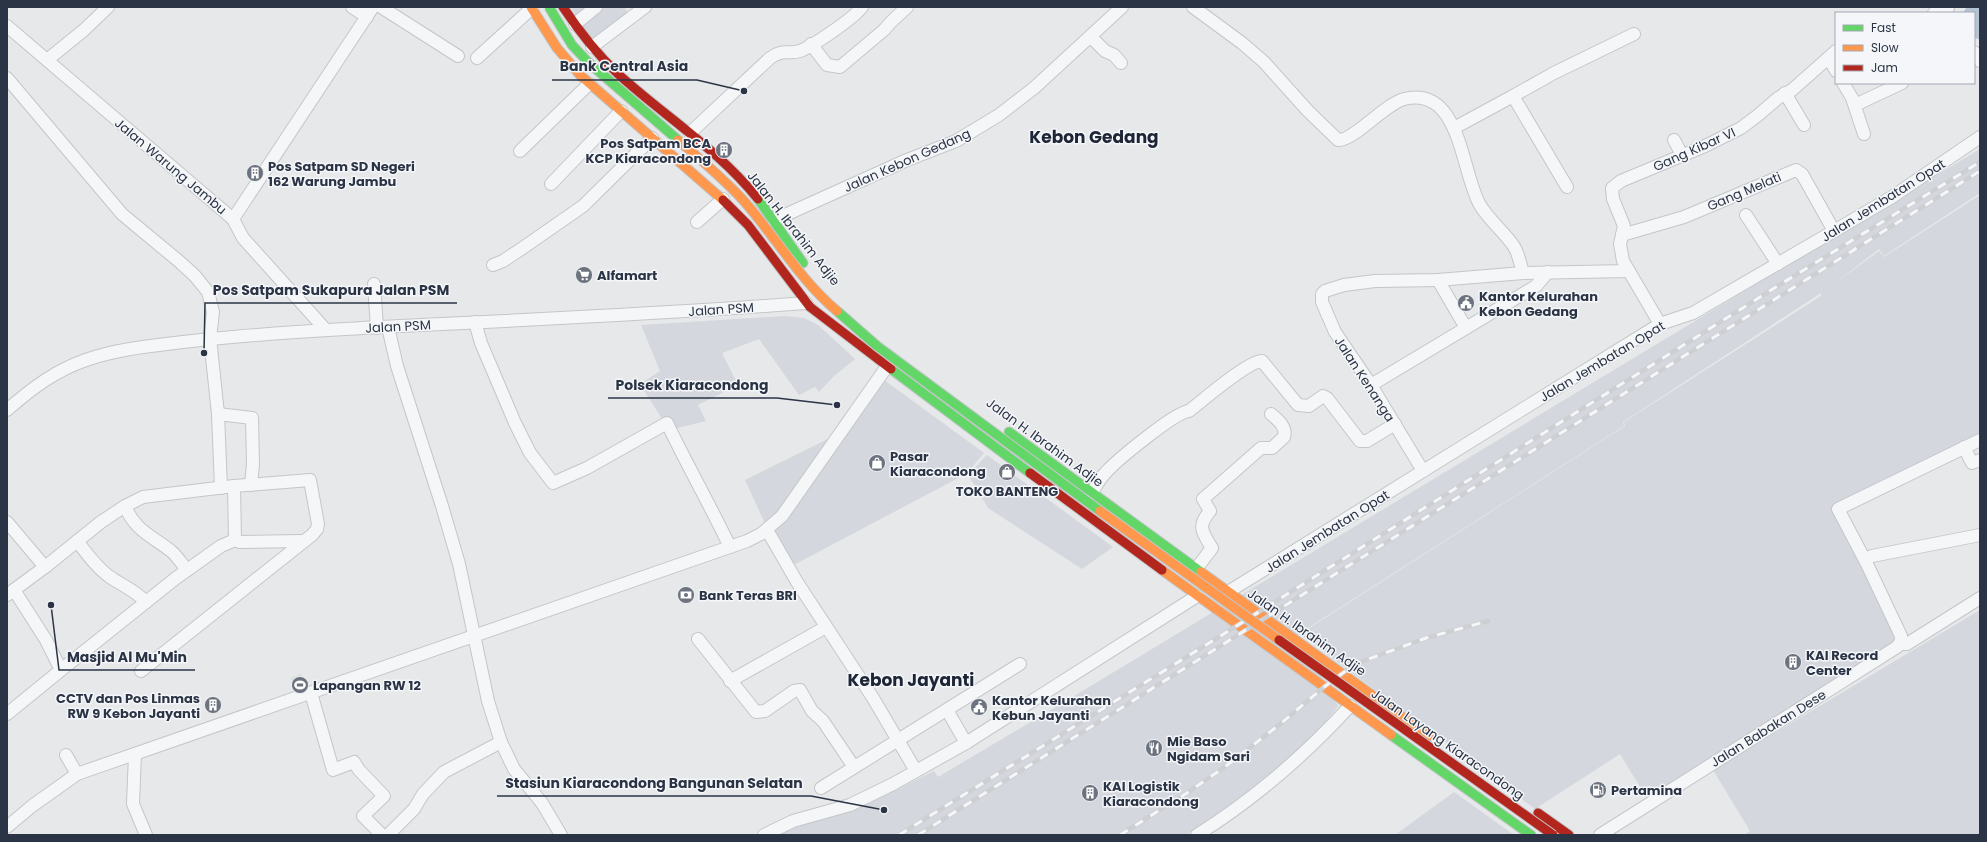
<svg xmlns="http://www.w3.org/2000/svg" width="1987" height="842" font-family="Poppins,sans-serif">
<style>
.built{fill:#d4d7dd}
.green{fill:#d6ded6}
.lines{fill:none;stroke-linecap:round;stroke-linejoin:round}
.river{stroke:#b4c4d5;stroke-width:22}
.street-casing{stroke:#c4c6c8;stroke-width:14}
.fast-casing{stroke:#c2c5c8;stroke-width:11}
.slow-casing{stroke:#c2c5c8;stroke-width:11}
.jam-casing{stroke:#c2c5c8;stroke-width:11}
.street{stroke:#f5f6f7;stroke-width:12}
.fast{stroke:#63d668;stroke-width:9}
.slow{stroke:#ff974d;stroke-width:9}
.jam{stroke:#b3261e;stroke-width:9}
.rail-casing{stroke:#cecfd2;stroke-width:4.5}
.rail{stroke:#f4f6f9;stroke-width:3;stroke-dasharray:9;stroke-linecap:butt}
.fast-bridge-casing{stroke:#c2c5c8;stroke-width:11;stroke-linecap:butt}
.slow-bridge-casing{stroke:#c2c5c8;stroke-width:11;stroke-linecap:butt}
.jam-bridge-casing{stroke:#c2c5c8;stroke-width:11;stroke-linecap:butt}
.fast-bridge{stroke:#63d668;stroke-width:9}
.slow-bridge{stroke:#ff974d;stroke-width:9}
.jam-bridge{stroke:#b3261e;stroke-width:9}
.labels{text-anchor:middle;stroke-width:3;stroke-linejoin:round;paint-order:stroke}
.poi-label{font-size:13px;font-weight:bold;fill:#2b3445;stroke:#f4f6f9;text-anchor:start}
.street-label{font-size:13px;fill:#2b3445;stroke:#f4f6f9}
.district-label{font-size:17px;font-weight:bold;fill:#1d2536;stroke:#f4f6f9}
.leader{fill:none;stroke:#2b3445;stroke-width:1.5}
.callout-dot{fill:#2b3445;stroke:#f4f6f9;stroke-width:1.5}
.callout-label{font-size:14px;text-anchor:middle;font-weight:bold;fill:#2b3445;stroke:#f4f6f9;stroke-width:3;stroke-linejoin:round;paint-order:stroke}
</style>
<rect width="100%" height="100%" fill="#e6e8ea"/>
<g class="built">
<polygon points="571,7 624,7 629,15 593,43"/>
<polygon points="1980,149 1980,193 1884,256 1879,249 1834,284 1879,251 1884,257 1980,195 1980,443 1835,510 1896,637 1896,645 1648,800 1620,754 1535,809 1300,634 1625,426 1624,422 1821,296 1821,293 1623,422 1624,426 1297,635 1338,706 1318,732 1261,784 1208,822 1186,835 773,835 792,825 860,807 878,799 934,771 938,777 1041,716"/>
<polygon points="785,316 804,318 818,325 855,359 833,377 819,392 815,387 799,395 759,339 722,353 738,385 698,405 706,421 669,430 640,384 660,371 641,325"/>
<polygon points="880,377 984,453 966,474 786,569 745,480 834,436"/>
<polygon points="987,455 1113,547 1082,569 988,508 968,475"/>
<polygon points="1980,610 1980,835 1744,835 1750,831 1713,770"/>
<polygon points="1454,792 1514,835 1395,835"/>
</g>
<polygon class="green" points="301,674 308,691 298,696 291,678"/>
<g class="lines">
<polyline class="river" points="1974,16 1980,28"/>
<g class="street-casing">
<g id="street">
<polyline points="352,7 367,17"/>
<polyline points="381,7 458,56"/>
<path d="M1193,7L1242,43L1264,62L1308,111L1338,140C1352,142 1385,104 1404,99C1461,85 1461,172 1480,205C1489,220 1503,231 1513,245C1519,253 1520,264 1523,273"/>
<polyline points="1934,13 1948,8"/>
<polyline points="575,24 596,7"/>
<polyline points="7,26 233,219"/>
<polyline points="1091,37 1105,51 1114,55 1121,63"/>
<polyline points="811,44 827,65 840,67 884,30 891,22 907,7"/>
<polyline points="592,47 645,7"/>
<polyline points="1974,52 1980,61"/>
<polyline points="477,58 532,8"/>
<polyline points="1829,59 1836,71"/>
<polyline points="47,60 84,30 108,7"/>
<polyline points="7,78 122,214 181,263 195,276 208,292 213,312 210,338 218,414 221,488"/>
<polyline points="1843,83 1852,98 1864,134"/>
<polyline points="1785,93 1804,125"/>
<polyline points="1513,96 1554,73 1634,34"/>
<polyline points="1855,105 1902,83"/>
<polyline points="1454,128 1513,96 1567,187"/>
<path d="M690,133L770,58C783,48 789,55 800,51C813,46 854,18 862,7"/>
<polyline points="1674,140 1682,155"/>
<polyline points="520,151 589,84"/>
<polyline points="551,184 621,111"/>
<polyline points="1746,215 1778,264"/>
<polyline points="233,219 373,7"/>
<polyline points="233,219 243,238 325,329"/>
<polyline points="774,220 907,160 956,141 999,115 1034,88 1122,7"/>
<polyline points="697,222 723,199"/>
<polyline points="1622,235 1684,217 1796,170 1802,174 1834,231"/>
<polyline points="493,265 503,261 524,247 583,206 652,138"/>
<polyline points="1438,280 1466,328"/>
<polyline points="374,284 377,328"/>
<path d="M475,322L481,343L515,423L530,453L553,483L587,468L667,423C687,465 710,505 730,547"/>
<polyline points="1660,324 1623,261 1620,244 1624,226 1613,199 1612,188 1621,181 1705,146 1741,128 1757,116 1778,98 1792,90 1836,51"/>
<polyline points="388,327 397,366 442,506 459,564 488,701 501,742 514,769 542,803 561,835"/>
<polyline points="1371,385 1536,286 1548,272"/>
<path d="M7,410C31,389 56,370 86,360C117,349 150,346 183,342C248,334 314,331 379,327C522,320 664,314 806,303"/>
<polyline points="218,414 252,418 253,464 251,485"/>
<polyline points="1964,447 1972,463 1980,460"/>
<polyline points="1423,471 1371,385 1335,332 1322,302 1322,294 1325,291 1344,285 1375,281 1438,280 1523,273 1629,271"/>
<polyline points="234,486 235,540"/>
<path d="M1092,493C1096,485 1101,477 1108,470C1120,458 1175,412 1189,411C1202,401 1248,361 1262,361L1298,405L1309,406L1323,396L1327,398L1360,441H1367L1395,424"/>
<path d="M125,506C135,531 152,536 171,551C177,556 182,564 187,570"/>
<polyline points="7,522 45,567 7,595"/>
<polyline points="767,530 797,582 873,698 916,771"/>
<path d="M77,541C87,554 97,568 110,577C123,586 135,590 146,602"/>
<polyline points="1865,559 1872,556 1980,535"/>
<polyline points="45,567 101,522 125,506 143,497 234,486 310,480 318,524 317,529 312,535 141,671"/>
<path d="M1196,569L1212,548C1202,532 1197,526 1210,511L1203,499L1261,448H1272L1284,437C1287,427 1278,420 1271,414"/>
<polyline points="1228,592 1660,324 1693,313 1834,231 1892,197 1980,137"/>
<polyline points="698,639 756,712 765,711 794,691 800,690 812,711 823,721 854,767"/>
<polyline points="1900,644 1907,644 1980,598"/>
<polyline points="61,670 176,578 221,546 235,540 239,542 304,541"/>
<polyline points="730,681 826,627"/>
<polyline points="311,693 333,770 354,762 359,770 384,796 363,816 382,835"/>
<polyline points="947,710 966,743"/>
<polyline points="7,714 61,670 46,640 14,590"/>
<polyline points="135,754 133,804 146,835"/>
<polyline points="66,755 77,774"/>
<polyline points="821,788 1020,664"/>
<polyline points="7,827 32,806 77,774 747,541 761,534 782,516 888,365"/>
<polyline points="388,835 414,809 423,794 444,772 501,742"/>
<polyline points="764,835 793,821 850,805 893,784 966,743 1197,596"/>
<path d="M1197,835C1253,800 1305,755 1350,706"/>
<polyline points="1600,835 1897,647 1901,641 1901,636 1867,564 1838,509 1980,440"/>
</g>
</g>
<g class="fast-casing">
<g id="fast">
<polyline points="758,199 803,263"/>
<polyline points="891,369 1030,473"/>
<polyline points="1009,432 1201,572"/>
<polyline points="1391,735 1531,835"/>
</g>
</g>
<g class="slow-casing">
<g id="slow">
<polyline points="531,7 557,48 580,75 723,200"/>
<polyline points="1162,570 1391,735"/>
<polyline points="1201,572 1429,736"/>
</g>
</g>
<g class="jam-casing">
<g id="jam">
<path d="M563,7C579,31 596,53 617,73C664,116 718,149 758,199"/>
<polyline points="723,200 748,225 810,307 891,369"/>
<polyline points="1030,473 1162,570"/>
<polyline points="1538,813 1569,835"/>
</g>
</g>
<use href="#street" class="street"/>
<use href="#fast" class="fast"/>
<use href="#slow" class="slow"/>
<use href="#jam" class="jam"/>
<g class="rail-casing">
<g id="rail">
<polyline points="899,835 1238,625 1776,287 1980,162"/>
<polyline points="918,835 1980,171"/>
<polyline points="1120,835 1187,793 1226,766 1279,725 1324,687 1355,664 1426,638 1488,621"/>
</g>
</g>
<use href="#rail" class="rail"/>
<g class="fast-bridge-casing">
<g id="fast-bridge">
<polyline points="549,7 572,45 588,62 678,140"/>
<polyline points="837,311 877,346 1100,511"/>
</g>
</g>
<g class="slow-bridge-casing">
<g id="slow-bridge">
<path d="M678,140C700,159 723,178 743,200C775,236 799,279 837,311"/>
<polyline points="1100,511 1279,640"/>
</g>
</g>
<g class="jam-bridge-casing">
<polyline id="jam-bridge" points="1279,640 1553,835"/>
</g>
<use href="#fast-bridge" class="fast-bridge"/>
<use href="#slow-bridge" class="slow-bridge"/>
<use href="#jam-bridge" class="jam-bridge"/>
</g>
<defs>
<g id="building-disc" transform="scale(0.9)"><circle r="9.5" fill="#6c737f" stroke="#f4f6f9"/><path d="M-4-6H4V6H1V3H-1V6H-4ZM-2.5-4.3h1.7v1.8h-1.7ZM.8-4.3h1.7v1.8H.8ZM-2.5-1h1.7V.8h-1.7ZM.8-1h1.7V.8H.8Z" fill="#fff"/></g>
<g id="supermarket-disc" transform="scale(0.9)"><circle r="9.5" fill="#6c737f" stroke="#f4f6f9"/><path d="M-6-5.5h2.5l.6 2H6L4.5 2H-2.5L-4.4-4H-6ZM-1.5 3.2a1.3 1.3 0 1 0 .1 0ZM3 3.2a1.3 1.3 0 1 0 .1 0Z" fill="#fff"/></g>
<g id="civic-disc" transform="scale(0.9)"><circle r="9.5" fill="#6c737f" stroke="#f4f6f9"/><path d="M-.6-6.5H3V-4.5H.6V-3L4-1V1h2V6H-6V1h2V-1L-.6-3ZM-1.2 2.5V6h2.4V2.5Z" fill="#fff"/></g>
<g id="shop-disc" transform="scale(0.9)"><circle r="9.5" fill="#6c737f" stroke="#f4f6f9"/><path d="M-5-2.5h2.3a2.7 3.5 0 0 1 5.4 0H5L5.5 6h-11ZM-1.5-2.5h3a1.5 2.3 0 0 0-3 0Z" fill="#fff"/></g>
<g id="bank-disc" transform="scale(0.9)"><circle r="9.5" fill="#6c737f" stroke="#f4f6f9"/><path d="M-6-4H6V4H-6ZM0-2.3a2.3 2.3 0 1 0 0 4.6a2.3 2.3 0 1 0 0-4.6Z" fill="#fff"/></g>
<g id="stadium-disc" transform="scale(0.9)"><circle r="9.5" fill="#6c737f" stroke="#f4f6f9"/><path d="M0-5a6.5 5 0 1 0 0 10a6.5 5 0 1 0 0-10ZM-3.5-1.8h7v3.6h-7Z" fill="#fff"/></g>
<g id="restaurant-disc" transform="scale(0.9)"><circle r="9.5" fill="#6c737f" stroke="#f4f6f9"/><path d="M-5-6h1v4h1v-4h1v4h1v-4h1v5L-1.5 .5V6h-2V.5L-5-1ZM5-6V6H3V1.5H1.5Q1.5-4 5-6Z" fill="#fff"/></g>
<g id="fuel-disc" transform="scale(0.9)"><circle r="9.5" fill="#6c737f" stroke="#f4f6f9"/><path d="M-5.5-6h7V0h2V4h1.3V-2.5L3-4.5l.8-.8L6-3V5H2.5V1h-1V6h-7ZM-4.2-4.7v3.2H.2V-4.7Z" fill="#fff"/></g>
</defs>
<g fill-rule="evenodd">
<use href="#building-disc" x="724" y="150"/>
<use href="#building-disc" x="255" y="173"/>
<use href="#supermarket-disc" x="584" y="275"/>
<use href="#civic-disc" x="1466" y="303"/>
<use href="#shop-disc" x="877" y="463"/>
<use href="#shop-disc" x="1007" y="472"/>
<use href="#bank-disc" x="686" y="595"/>
<use href="#building-disc" x="1793" y="662"/>
<use href="#stadium-disc" x="300" y="685"/>
<use href="#building-disc" x="213" y="705"/>
<use href="#civic-disc" x="979" y="707"/>
<use href="#restaurant-disc" x="1154" y="748"/>
<use href="#fuel-disc" x="1598" y="790"/>
<use href="#building-disc" x="1090" y="793"/>
</g>
<g class="labels">
<g class="poi-label">
<text x="711" y="148" text-anchor="end">Pos Satpam BCA<tspan x="711" dy="15">KCP Kiaracondong</tspan></text>
<text x="268" y="171">Pos Satpam SD Negeri<tspan x="268" dy="15">162 Warung Jambu</tspan></text>
<text x="597" y="280">Alfamart</text>
<text x="1479" y="301">Kantor Kelurahan<tspan x="1479" dy="15">Kebon Gedang</tspan></text>
<text x="890" y="461">Pasar<tspan x="890" dy="15">Kiaracondong</tspan></text>
<text x="1007" y="496" text-anchor="middle">TOKO BANTENG</text>
<text x="699" y="600">Bank Teras BRI</text>
<text x="1806" y="660">KAI Record<tspan x="1806" dy="15">Center</tspan></text>
<text x="313" y="690">Lapangan RW 12</text>
<text x="200" y="703" text-anchor="end">CCTV dan Pos Linmas<tspan x="200" dy="15">RW 9 Kebon Jayanti</tspan></text>
<text x="992" y="705">Kantor Kelurahan<tspan x="992" dy="15">Kebun Jayanti</tspan></text>
<text x="1167" y="746">Mie Baso<tspan x="1167" dy="15">Ngidam Sari</tspan></text>
<text x="1103" y="791">KAI Logistik<tspan x="1103" dy="15">Kiaracondong</tspan></text>
<text x="1611" y="795">Pertamina</text>
</g>
<g class="street-label">
<text transform="translate(1694 149) rotate(-24)" y="5">Gang Kibar VI</text>
<text transform="translate(907 160) rotate(-24)" y="5">Jalan Kebon Gedang</text>
<text transform="translate(171 166) rotate(40)" y="5">Jalan Warung Jambu</text>
<text transform="translate(1744 191) rotate(-23)" y="5">Gang Melati</text>
<text transform="translate(1883 200) rotate(-32)" y="5">Jalan Jembatan Opat</text>
<text transform="translate(794 228) rotate(52)" y="5">Jalan H. Ibrahim Adjie</text>
<text transform="translate(721 309) rotate(-4)" y="5">Jalan PSM</text>
<text transform="translate(398 326) rotate(-3)" y="5">Jalan PSM</text>
<text transform="translate(1602 361) rotate(-31)" y="5">Jalan Jembatan Opat</text>
<text transform="translate(1365 379) rotate(57)" y="5">Jalan Kenanga</text>
<text transform="translate(1045 442) rotate(36)" y="5">Jalan H. Ibrahim Adjie</text>
<text transform="translate(1327 531) rotate(-32)" y="5">Jalan Jembatan Opat</text>
<text transform="translate(1307 632) rotate(35)" y="5">Jalan H. Ibrahim Adjie</text>
<text transform="translate(1768 728) rotate(-32)" y="5">Jalan Babakan Dese</text>
<text transform="translate(1448 744) rotate(35)" y="5">Jalan Layang Kiaracondong</text>
</g>
<g class="district-label">
<text x="1094" y="143">Kebon Gedang</text>
<text x="911" y="686">Kebon Jayanti</text>
</g>
</g>
<path class="leader" d="M744 91L697 80H552M204 353L205 303H457M837 405L777 398H608M51 605L59 670H195M884 810L811 796H497"/>
<g class="callout-dot">
<circle cx="744" cy="91" r="4"/>
<circle cx="204" cy="353" r="4"/>
<circle cx="837" cy="405" r="4"/>
<circle cx="51" cy="605" r="4"/>
<circle cx="884" cy="810" r="4"/>
</g>
<g class="callout-label">
<text x="624" y="71">Bank Central Asia</text>
<text x="331" y="295">Pos Satpam Sukapura Jalan PSM</text>
<text x="692" y="390">Polsek Kiaracondong</text>
<text x="127" y="662">Masjid Al Mu'Min</text>
<text x="654" y="788">Stasiun Kiaracondong Bangunan Selatan</text>
</g>
<rect width="1987" height="842" fill="none" stroke="#2b3445" stroke-width="16"/>
<rect x="1835" y="12" width="140" height="72" fill="#f4f6f9" stroke="#a4a8b1"/>
<rect x="1843" y="25" width="20" height="6" fill="#63d668" stroke="#a4a8b1"/>
<text x="1871" y="32" font-size="12" fill="#2b3445">Fast</text>
<rect x="1843" y="45" width="20" height="6" fill="#ff974d" stroke="#a4a8b1"/>
<text x="1871" y="52" font-size="12" fill="#2b3445">Slow</text>
<rect x="1843" y="65" width="20" height="6" fill="#b3261e" stroke="#a4a8b1"/>
<text x="1871" y="72" font-size="12" fill="#2b3445">Jam</text>
</svg>
